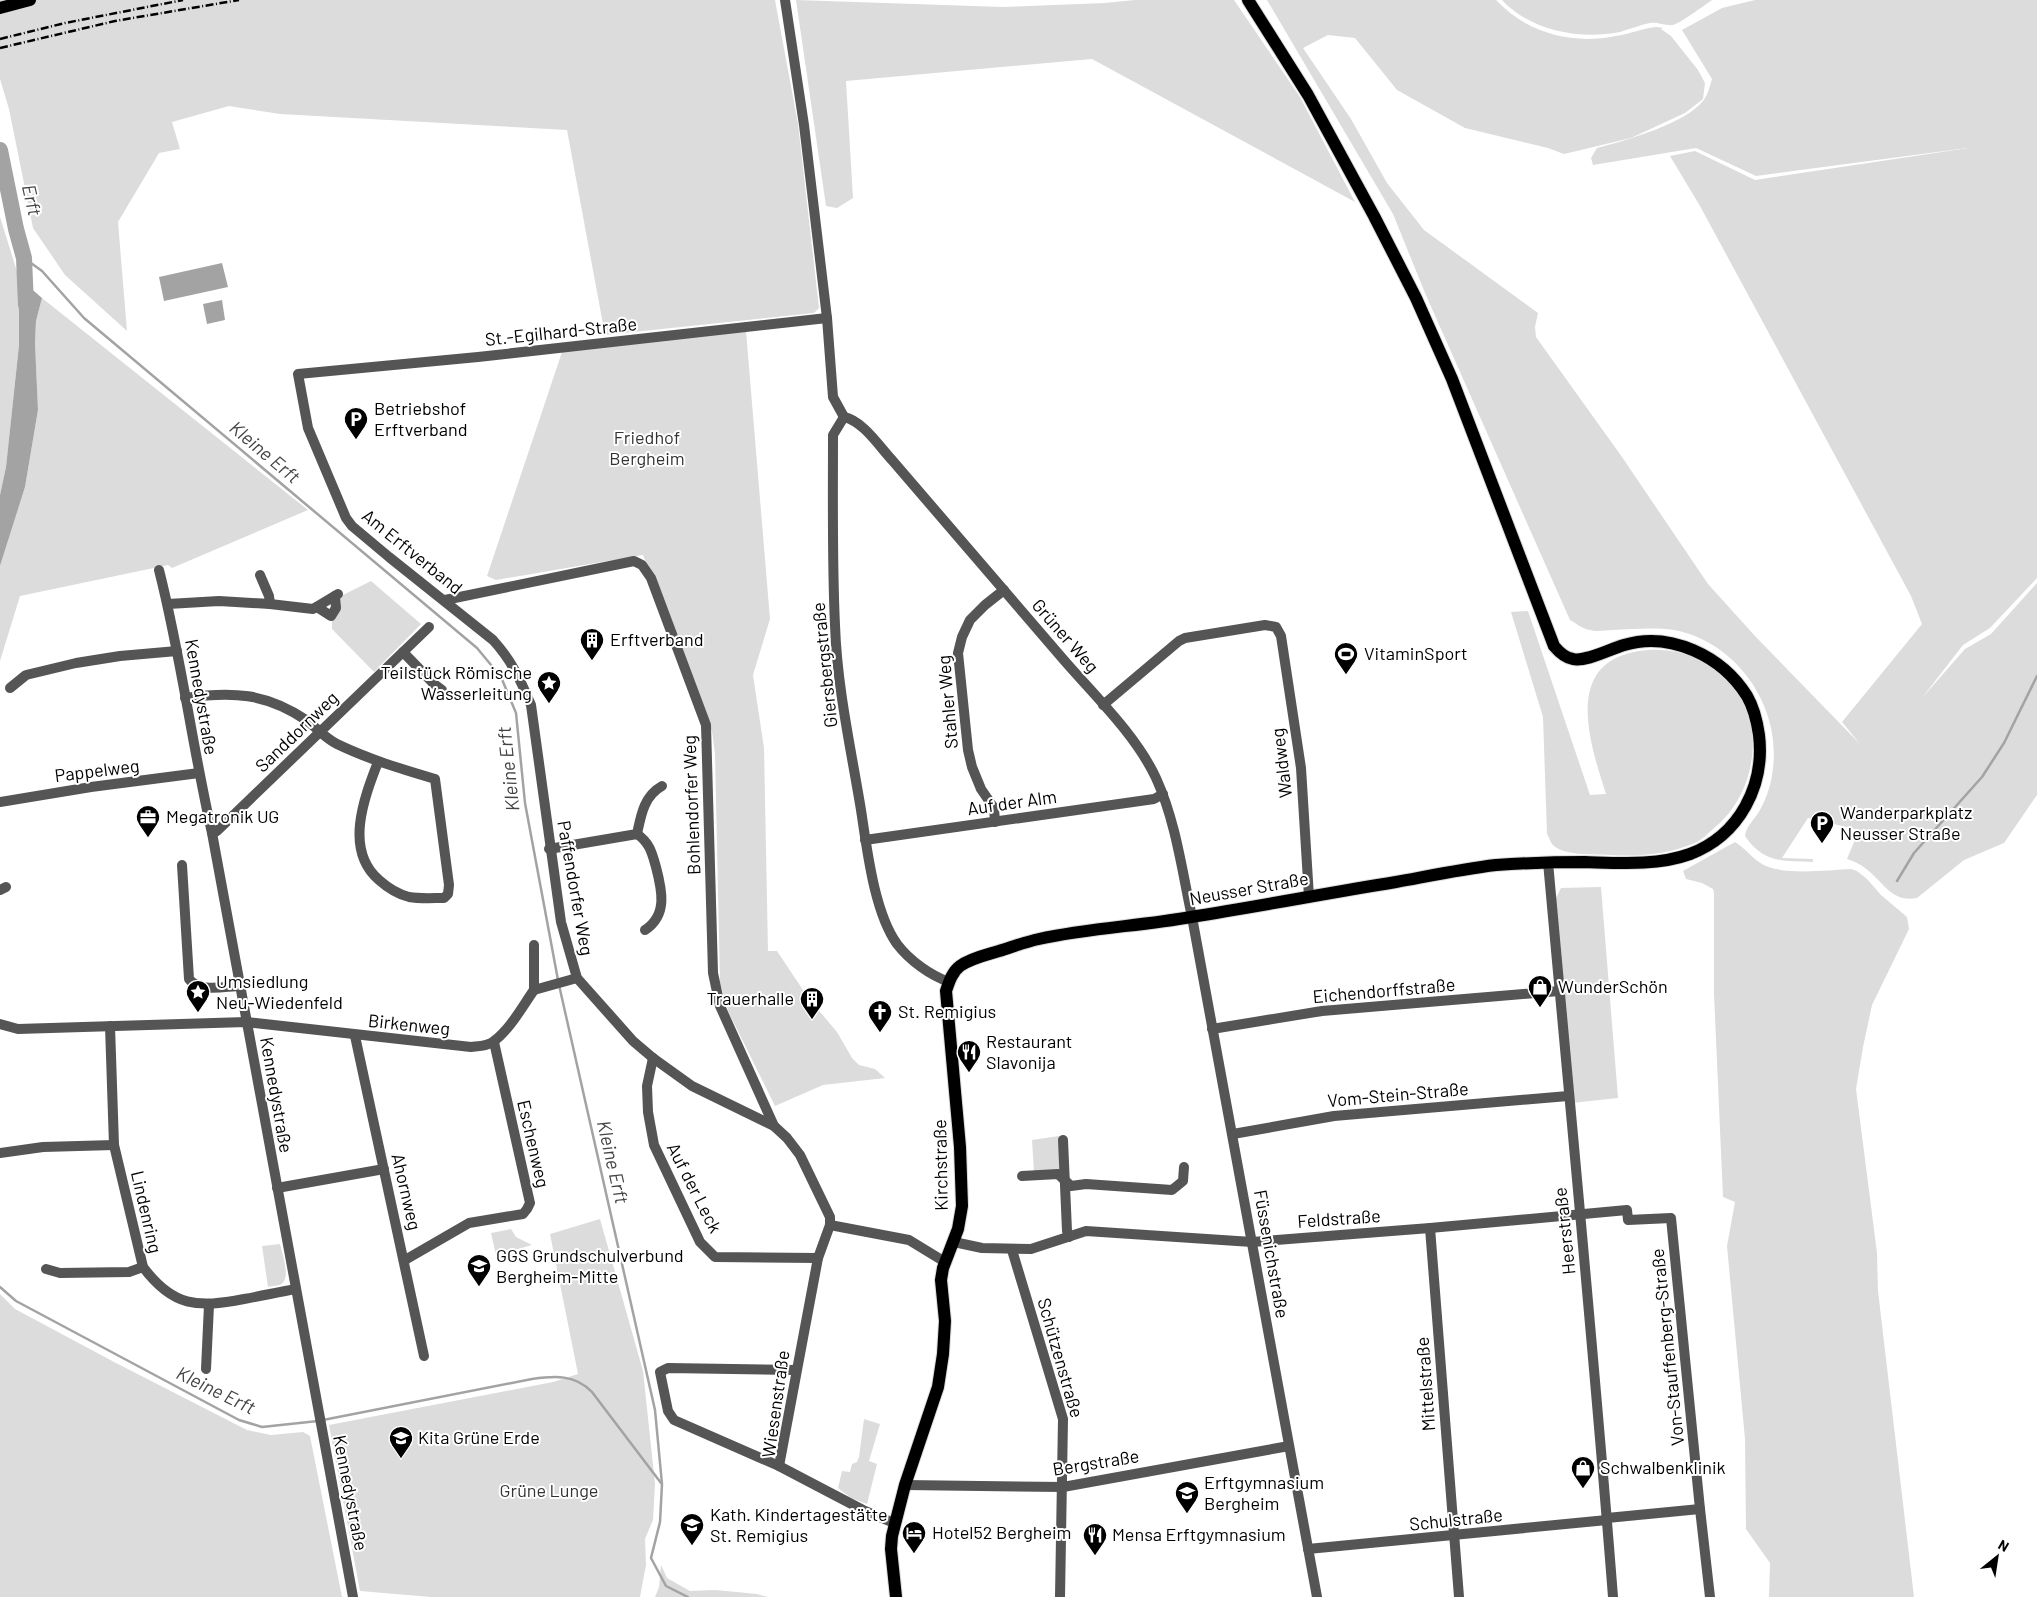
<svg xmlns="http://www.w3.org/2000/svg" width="2037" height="1597" font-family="Barlow,sans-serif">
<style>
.green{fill:#dcdcdc}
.water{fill:#a3a3a3}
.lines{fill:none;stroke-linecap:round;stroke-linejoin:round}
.stream{stroke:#a3a3a3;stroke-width:2.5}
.river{stroke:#a3a3a3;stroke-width:16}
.major-casing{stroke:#dbdbdb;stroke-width:14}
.minor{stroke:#555;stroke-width:10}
.major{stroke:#000;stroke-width:12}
.rail{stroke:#000;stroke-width:2.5;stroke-dasharray:8 2.5 1 2.5;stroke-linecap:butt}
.labels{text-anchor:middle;stroke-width:4;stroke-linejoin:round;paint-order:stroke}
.street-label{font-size:18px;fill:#000;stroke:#fff}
.poi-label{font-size:18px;fill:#000;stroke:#fff;text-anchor:start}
.park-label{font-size:18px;fill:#333;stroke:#fff}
.water-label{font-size:19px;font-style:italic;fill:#444;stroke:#fff}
</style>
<rect width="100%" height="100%" fill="#fff"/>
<g class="green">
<polygon points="0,0 775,0 798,124 819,308 814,313 605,335 567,130 280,114 229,106 172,122 180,149 159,153 118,222 127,331 65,275 33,228 9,109 0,79"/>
<polygon points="796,0 1003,7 1105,3 1135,0 1234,0 1300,97 1355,202 1092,59 846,81 853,198 837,208 826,206"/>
<path d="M1267,0H1496C1527,33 1571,45 1616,36C1630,34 1643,28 1657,27L1663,28L1661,29L1671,36L1698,70L1705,83L1703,99L1685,113L1631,138L1564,154L1548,148L1465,128L1397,90L1355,38L1328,35L1303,48L1351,119L1387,183L1424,230L1538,313L1535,327L1536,337L1622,457L1708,584L1755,636L1860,744L1842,722L1922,624L1911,596L1700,206L1670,156L1695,151L1755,180L1975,147L1756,176L1696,148L1593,165L1591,158L1597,148C1625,141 1686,123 1703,101C1708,95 1710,85 1712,79L1682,30L1722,8L1755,0H2037V578L1990,628L1963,645L1922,698L1965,649L1991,634L2037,583V795L2004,843L1964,860L1917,898C1891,903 1883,881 1865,868C1860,864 1853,861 1847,859L1859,830L1808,818L1782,858L1813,859V862C1783,861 1763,863 1745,836C1746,826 1755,819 1760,810C1767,797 1772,782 1773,767C1781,705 1735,641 1674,630C1654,627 1633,629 1613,630C1606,630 1597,632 1590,630C1583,629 1577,624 1570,620L1425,293L1393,214Z"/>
<path d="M1502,0H1712C1705,5 1679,24 1673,25C1665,26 1658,22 1650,23C1640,25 1630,29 1620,32C1579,40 1531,31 1502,0Z"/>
<polygon points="0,217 19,278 19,345 6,467 0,495"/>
<polygon points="42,298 308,510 172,568 168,565 20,596 0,661 0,566 25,487 38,410 35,343 36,321"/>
<polygon points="746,331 770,619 753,675 764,748 768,951 777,951 809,999 837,1032 852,1058 859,1065 875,1069 885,1078 823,1085 775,1106 728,1011 720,982 715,754 712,731 643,555 496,580 487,576 562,352"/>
<polygon points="371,581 421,624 374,672 332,629 332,620 339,613 341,596"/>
<path d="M1528,611L1590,795L1606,794C1594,755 1566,680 1618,657C1662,639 1715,655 1740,697C1743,702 1747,707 1749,713C1760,755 1747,802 1713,829C1708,833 1702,840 1695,843C1669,854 1638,857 1610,855C1595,854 1562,856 1552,844C1550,841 1549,837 1547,834L1543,717L1511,612Z"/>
<path d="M1735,842C1745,848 1752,858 1762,864C1783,876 1827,870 1851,869L1857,871L1867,879L1881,895L1907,917L1909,929L1872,1005L1863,1047L1856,1089L1877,1253L1878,1291L1914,1597H1769L1770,1563L1746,1529L1745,1439L1727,1246L1735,1202L1723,1197L1714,994V893L1713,889L1702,883L1686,879L1683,871Z"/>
<polygon points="1601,887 1618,1098 1572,1103 1555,900 1561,888"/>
<polygon points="1059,1136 1061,1168 1059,1170 1034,1172 1032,1140"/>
<polygon points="600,1219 643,1371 655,1484 653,1520 645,1539 646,1565 640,1597 431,1597 360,1591 329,1425 553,1382 578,1374 550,1234"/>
<polygon points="511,1229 516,1237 532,1245 496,1255 491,1233"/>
<path d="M280,1244C282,1254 292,1279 280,1285C276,1286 271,1286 268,1287L262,1246Z"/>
<polygon points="0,1294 15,1309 116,1363 247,1430 271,1435 303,1432 310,1436 342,1597 0,1597"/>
<polygon points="864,1419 880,1424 869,1461 877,1464 867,1504 851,1498 838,1488 842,1471 850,1472 852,1464 857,1462 859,1457"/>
<polygon points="661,1565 667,1578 690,1591 715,1590 757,1594 768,1597 655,1597 659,1587"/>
</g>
<g class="water">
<polygon points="222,263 228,287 164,301 159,277"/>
<polygon points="19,278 42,298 36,321 35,343 38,410 25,487 0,566 0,495 6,467 19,345"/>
<polygon points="222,300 225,320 207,324 203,304"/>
</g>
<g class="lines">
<g class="stream">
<polyline points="24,258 42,271 84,318 477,648 501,677 516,713 525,803 558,980"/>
<polyline points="1897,881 1914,853 1982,777 2004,743 2037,676"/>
<polyline points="559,985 655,1410 662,1484 660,1522 651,1558 666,1586 688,1597"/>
<polyline points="0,1287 16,1301 239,1420 262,1427 318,1421"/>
<path d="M323,1420L532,1379C554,1376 575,1374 592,1392L661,1483"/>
</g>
<polyline class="river" points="0,150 16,229 24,258 26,305"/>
<g class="major-casing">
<g id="major">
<polyline points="0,8 30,0"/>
<path d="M896,1597L891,1549L892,1536L905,1485L938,1387L943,1354L945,1321L941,1280L943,1268L958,1229L962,1206L960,1147L946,991C949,982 952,972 960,966C971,958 986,955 999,951C1012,947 1025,942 1039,939C1089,928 1141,926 1191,917C1260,906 1328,893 1396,882C1429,876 1462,869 1496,865C1525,863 1555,862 1585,862C1619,863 1657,866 1690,854C1740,835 1765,785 1759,735C1757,721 1754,708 1747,696C1722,656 1670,631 1624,645C1610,649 1586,662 1573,659C1565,658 1559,652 1554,646L1452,379L1416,298L1374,216L1308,95L1248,0"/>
</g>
</g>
<g class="minor">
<polyline points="785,0 804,125 827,318 833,397 844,417"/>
<path d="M844,417C863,421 879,446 892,460C949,526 1006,593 1063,659C1094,695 1136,735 1156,778C1176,822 1182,871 1192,917L1317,1597"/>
<path d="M844,417L833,435C833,499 832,562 835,625C837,687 851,749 861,810C867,849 874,912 897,944C910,961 930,975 949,982"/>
<path d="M159,570C181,656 192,745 212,833L353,1597"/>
<polyline points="260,575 269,596 270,604"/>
<polyline points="445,600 634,561 642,565 651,578 706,725 713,973 720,1006 774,1126"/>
<polyline points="168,604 219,601 270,604 313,609 338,594"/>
<polyline points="317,607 331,616 336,608 335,596"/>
<polyline points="403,652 434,684 442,690"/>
<polyline points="10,688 26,675 76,663 120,656 177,651"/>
<path d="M185,698C232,691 266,693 306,720C317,728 325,738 337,744C368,759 401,769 435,779L449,885L448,894L444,898C433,898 420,899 409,897C397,894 388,888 379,880C344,850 364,798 378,762"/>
<polyline points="1103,705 1179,641 1185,638 1265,625 1276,627 1281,636 1301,768 1309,897"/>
<polyline points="0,802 91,787 199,773"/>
<polyline points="995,822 994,808 981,789 972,767 968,750 958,653 962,637 970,620 985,605 1004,590"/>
<polyline points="212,833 217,831 429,627"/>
<path d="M637,834C650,843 652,853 656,867C662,890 668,915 645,930"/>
<polyline points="865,840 1154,799 1163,794"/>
<path d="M549,849L637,834C641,815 644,796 662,786"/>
<path d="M1548,862C1570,1107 1594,1352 1613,1597"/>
<path d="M182,865L189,979C199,993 225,986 241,986"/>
<polyline points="0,890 6,887"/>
<polyline points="534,990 534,945"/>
<path d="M0,1024L18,1029L246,1022L471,1047C479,1046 488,1046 494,1041C511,1028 522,1007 534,990L577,978"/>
<path d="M110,1026L114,1145L143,1267C173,1307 197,1308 244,1299C261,1296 279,1292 296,1289"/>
<polyline points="1212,1029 1322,1011 1559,991"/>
<polyline points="355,1036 424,1356"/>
<polyline points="653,1058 647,1086 648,1112 654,1145 700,1242 715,1257 818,1258"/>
<polyline points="1233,1134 1334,1116 1568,1096"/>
<polyline points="1063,1140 1067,1231 1069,1237"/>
<polyline points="0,1153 43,1147 114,1145"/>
<polyline points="1022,1176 1058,1174 1071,1186 1086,1184 1172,1190 1183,1181 1184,1167"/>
<polyline points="277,1188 384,1169"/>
<polyline points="830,1225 909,1240 945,1262"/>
<polyline points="1430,1228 1459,1597"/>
<polyline points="954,1242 982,1248 1031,1249 1086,1231 1252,1242 1430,1228 1627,1210 1628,1220 1671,1218 1700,1509 1607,1518"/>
<polyline points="1012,1250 1063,1419 1060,1597"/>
<polyline points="405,1260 469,1223 523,1214 527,1209 530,1203 494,1042"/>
<polyline points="46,1269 60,1273 129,1272 143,1267"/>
<polyline points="206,1369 209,1305"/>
<polyline points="796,1370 668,1368 660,1372 668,1411 674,1420 779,1466 863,1510 894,1523"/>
<path d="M779,1466L818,1258L830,1225V1217L800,1155L787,1138L774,1126L692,1086L653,1058L633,1041L577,978L561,922L531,705C520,679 512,661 493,640L389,557L352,526L346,518L308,428L298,374L478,357L827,318"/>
<polyline points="905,1485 1063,1487 1289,1446"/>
<polyline points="1700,1509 1710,1597"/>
<polyline points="1308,1549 1607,1520"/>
</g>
<use href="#major" class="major"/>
<g class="rail">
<polyline points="0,39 65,23 183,0"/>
<polyline points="0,48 115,21 239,0"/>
</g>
</g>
<defs>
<g id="parking-pin" transform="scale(1.25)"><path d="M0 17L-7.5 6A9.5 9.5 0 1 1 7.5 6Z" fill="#000" stroke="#fff"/><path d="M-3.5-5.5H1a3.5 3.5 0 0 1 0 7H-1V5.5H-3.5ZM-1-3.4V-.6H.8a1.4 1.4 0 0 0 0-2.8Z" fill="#fff"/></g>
<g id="building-pin" transform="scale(1.25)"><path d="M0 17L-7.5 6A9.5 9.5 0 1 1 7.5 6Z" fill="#000" stroke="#fff"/><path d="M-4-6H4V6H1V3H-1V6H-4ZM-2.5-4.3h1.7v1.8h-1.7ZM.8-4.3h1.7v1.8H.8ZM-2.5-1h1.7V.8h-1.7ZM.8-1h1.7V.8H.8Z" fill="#fff"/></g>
<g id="stadium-pin" transform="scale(1.25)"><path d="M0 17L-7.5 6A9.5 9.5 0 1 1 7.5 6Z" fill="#000" stroke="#fff"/><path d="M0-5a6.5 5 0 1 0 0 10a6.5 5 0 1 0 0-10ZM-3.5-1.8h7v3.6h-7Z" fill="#fff"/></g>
<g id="sight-pin" transform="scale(1.25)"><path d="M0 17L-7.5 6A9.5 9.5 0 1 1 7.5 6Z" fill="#000" stroke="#fff"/><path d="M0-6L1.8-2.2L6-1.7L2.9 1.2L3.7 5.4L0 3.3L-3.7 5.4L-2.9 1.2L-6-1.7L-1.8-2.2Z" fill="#fff"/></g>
<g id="office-pin" transform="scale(1.25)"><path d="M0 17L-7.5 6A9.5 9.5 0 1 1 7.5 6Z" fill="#000" stroke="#fff"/><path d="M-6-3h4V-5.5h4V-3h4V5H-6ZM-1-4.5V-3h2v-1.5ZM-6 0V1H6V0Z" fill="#fff"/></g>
<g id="shop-pin" transform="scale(1.25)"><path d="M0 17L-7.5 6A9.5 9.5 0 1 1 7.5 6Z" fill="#000" stroke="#fff"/><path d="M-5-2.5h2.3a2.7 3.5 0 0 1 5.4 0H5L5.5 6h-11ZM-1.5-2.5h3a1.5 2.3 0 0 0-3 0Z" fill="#fff"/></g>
<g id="church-pin" transform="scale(1.25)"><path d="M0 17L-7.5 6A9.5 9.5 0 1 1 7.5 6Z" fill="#000" stroke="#fff"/><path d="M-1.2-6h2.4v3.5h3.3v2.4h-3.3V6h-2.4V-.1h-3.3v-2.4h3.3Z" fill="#fff"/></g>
<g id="restaurant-pin" transform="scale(1.25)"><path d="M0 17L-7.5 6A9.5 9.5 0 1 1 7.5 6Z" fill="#000" stroke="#fff"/><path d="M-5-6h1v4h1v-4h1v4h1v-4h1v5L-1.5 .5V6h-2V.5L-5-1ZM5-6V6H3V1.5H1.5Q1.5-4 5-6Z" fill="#fff"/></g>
<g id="school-pin" transform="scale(1.25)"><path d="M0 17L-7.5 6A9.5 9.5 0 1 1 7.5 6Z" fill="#000" stroke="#fff"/><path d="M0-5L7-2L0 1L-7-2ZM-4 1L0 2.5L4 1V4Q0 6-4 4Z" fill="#fff"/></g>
<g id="hotel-pin" transform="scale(1.25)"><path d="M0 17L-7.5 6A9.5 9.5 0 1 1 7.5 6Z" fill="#000" stroke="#fff"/><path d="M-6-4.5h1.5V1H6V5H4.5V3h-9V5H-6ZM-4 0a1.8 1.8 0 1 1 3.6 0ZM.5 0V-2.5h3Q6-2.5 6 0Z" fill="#fff"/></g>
</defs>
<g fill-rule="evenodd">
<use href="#parking-pin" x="356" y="419"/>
<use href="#building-pin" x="592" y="640"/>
<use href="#stadium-pin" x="1346" y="654"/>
<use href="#sight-pin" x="549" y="683"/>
<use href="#office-pin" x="148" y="817"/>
<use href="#parking-pin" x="1822" y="823"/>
<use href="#shop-pin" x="1540" y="987"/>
<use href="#sight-pin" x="198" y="992"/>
<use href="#building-pin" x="812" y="999"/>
<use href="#church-pin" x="880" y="1012"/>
<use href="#restaurant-pin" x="969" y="1052"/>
<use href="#school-pin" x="479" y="1266"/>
<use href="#school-pin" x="401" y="1438"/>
<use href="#shop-pin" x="1583" y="1468"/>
<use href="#school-pin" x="1187" y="1493"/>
<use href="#school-pin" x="692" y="1525"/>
<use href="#hotel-pin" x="914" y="1533"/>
<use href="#restaurant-pin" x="1095" y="1535"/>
</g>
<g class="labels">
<g class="street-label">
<text transform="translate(561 332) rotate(-6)" y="6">St.-Egilhard-Straße</text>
<text transform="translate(412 552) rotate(39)" y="6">Am Erftverband</text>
<text transform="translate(1065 636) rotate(49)" y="6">Grüner Weg</text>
<text transform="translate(825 665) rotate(-96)" y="6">Giersbergstraße</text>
<text transform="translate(201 697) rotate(80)" y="6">Kennedystraße</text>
<text transform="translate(948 702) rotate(-95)" y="6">Stahler Weg</text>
<text transform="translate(297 732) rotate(-44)" y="6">Sanddornweg</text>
<text transform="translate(1282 763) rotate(-97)" y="6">Waldweg</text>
<text transform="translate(97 771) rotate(-7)" y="6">Pappelweg</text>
<text transform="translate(1012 803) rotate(-8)" y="6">Auf der Alm</text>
<text transform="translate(692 805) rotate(-92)" y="6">Bohlendorfer Weg</text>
<text transform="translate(575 888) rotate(80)" y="6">Paffendorfer Weg</text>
<text transform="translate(1249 889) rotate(-10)" y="6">Neusser Straße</text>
<text transform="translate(1384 991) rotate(-5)" y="6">Eichendorffstraße</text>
<text transform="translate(409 1025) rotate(6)" y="6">Birkenweg</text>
<text transform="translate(276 1095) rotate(80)" y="6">Kennedystraße</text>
<text transform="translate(1398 1095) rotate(-5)" y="6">Vom-Stein-Straße</text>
<text transform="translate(533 1144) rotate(77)" y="6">Eschenweg</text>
<text transform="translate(941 1165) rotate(-91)" y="6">Kirchstraße</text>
<text transform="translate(694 1188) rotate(63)" y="6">Auf der Leck</text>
<text transform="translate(406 1192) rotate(77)" y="6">Ahornweg</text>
<text transform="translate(146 1212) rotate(77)" y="6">Lindenring</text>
<text transform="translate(1339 1219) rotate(-4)" y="6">Feldstraße</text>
<text transform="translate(1565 1231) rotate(-96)" y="6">Heerstraße</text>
<text transform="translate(1271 1254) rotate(80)" y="6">Füssenichstraße</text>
<text transform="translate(1668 1347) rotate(-96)" y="6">Von-Stauffenberg-Straße</text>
<text transform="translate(1060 1358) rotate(74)" y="6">Schützenstraße</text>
<text transform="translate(1426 1384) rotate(-94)" y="6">Mittelstraße</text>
<text transform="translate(776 1404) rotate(-82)" y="6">Wiesenstraße</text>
<text transform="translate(1096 1463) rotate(-9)" y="6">Bergstraße</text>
<text transform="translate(350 1493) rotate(79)" y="6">Kennedystraße</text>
<text transform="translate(1456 1520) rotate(-6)" y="6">Schulstraße</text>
</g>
<g class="poi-label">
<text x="374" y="415">Betriebshof<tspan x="374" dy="21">Erftverband</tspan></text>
<text x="610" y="646">Erftverband</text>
<text x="1364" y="660">VitaminSport</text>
<text x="532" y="679" text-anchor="end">Teilstück Römische<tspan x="532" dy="21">Wasserleitung</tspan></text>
<text x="1840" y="819">Wanderparkplatz<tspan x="1840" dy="21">Neusser Straße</tspan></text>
<text x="166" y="823">Megatronik UG</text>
<text x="216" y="988">Umsiedlung<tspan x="216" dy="21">Neu-Wiedenfeld</tspan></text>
<text x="1558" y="993">WunderSchön</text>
<text x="794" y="1005" text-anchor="end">Trauerhalle</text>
<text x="898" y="1018">St. Remigius</text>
<text x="986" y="1048">Restaurant<tspan x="986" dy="21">Slavonija</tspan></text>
<text x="496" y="1262">GGS Grundschulverbund<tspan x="496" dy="21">Bergheim-Mitte</tspan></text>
<text x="418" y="1444">Kita Grüne Erde</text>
<text x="1600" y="1474">Schwalbenklinik</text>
<text x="1204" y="1489">Erftgymnasium<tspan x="1204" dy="21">Bergheim</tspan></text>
<text x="710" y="1521">Kath. Kindertagestätte<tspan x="710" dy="21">St. Remigius</tspan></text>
<text x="932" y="1539">Hotel52 Bergheim</text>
<text x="1112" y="1541">Mensa Erftgymnasium</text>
</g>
<g class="park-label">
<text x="647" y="444">Friedhof<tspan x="647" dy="21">Bergheim</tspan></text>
<text x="549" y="1497">Grüne Lunge</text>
</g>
<g class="water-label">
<text transform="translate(32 200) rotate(77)" y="7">Erft</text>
<text transform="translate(265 452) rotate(40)" y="7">Kleine Erft</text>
<text transform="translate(508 769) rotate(-96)" y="7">Kleine Erft</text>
<text transform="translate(613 1162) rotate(77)" y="7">Kleine Erft</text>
<text transform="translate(216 1390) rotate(26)" y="7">Kleine Erft</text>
</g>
</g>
<g transform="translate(1997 1557) rotate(30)" stroke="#ffffff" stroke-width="4" paint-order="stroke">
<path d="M0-4L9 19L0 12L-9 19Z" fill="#000000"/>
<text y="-8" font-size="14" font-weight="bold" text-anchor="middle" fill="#000000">N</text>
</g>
</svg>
